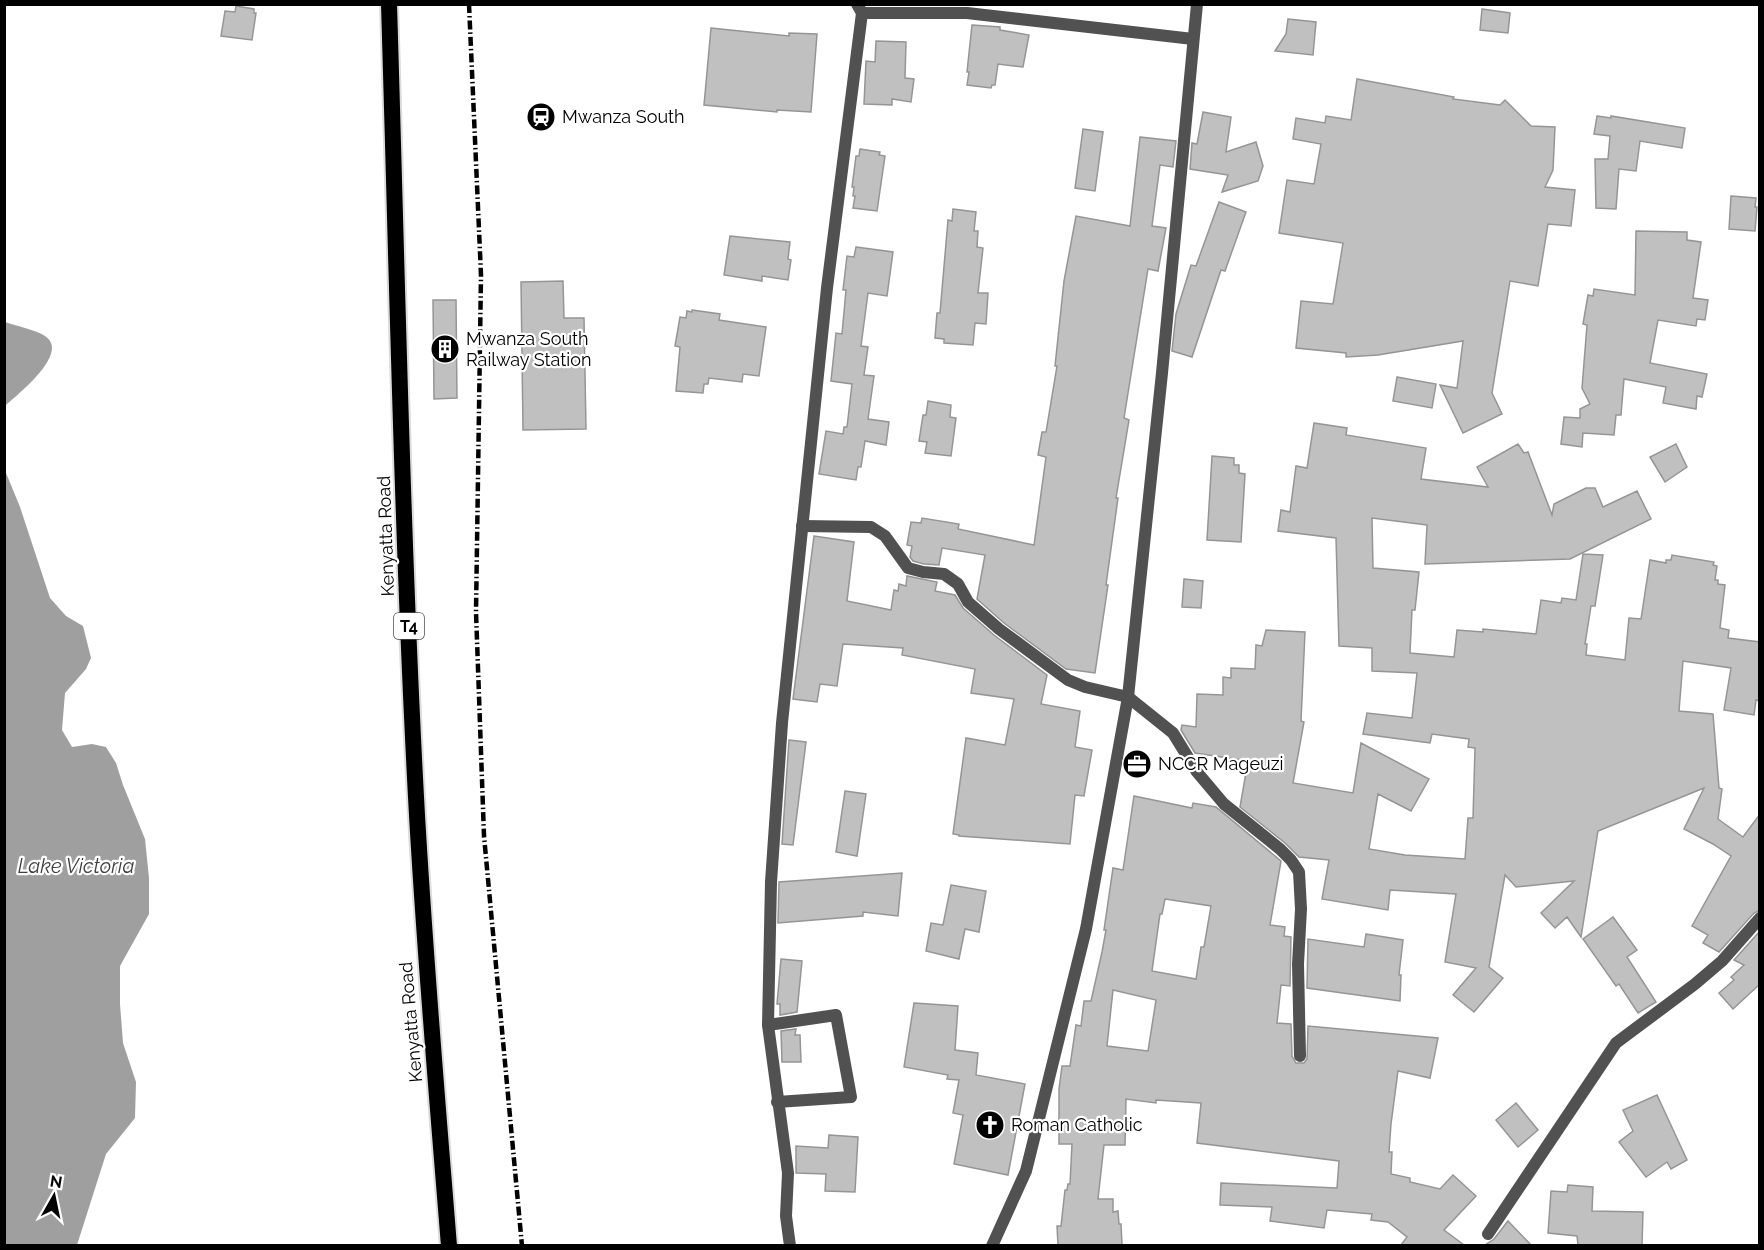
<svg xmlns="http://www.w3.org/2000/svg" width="1764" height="1250" font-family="Raleway,sans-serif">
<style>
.water{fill:#9f9f9f}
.building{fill:#c0c0c0;stroke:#959595;stroke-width:1.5;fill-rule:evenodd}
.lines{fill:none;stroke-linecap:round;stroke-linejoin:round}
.trunk-casing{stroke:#dbdbdb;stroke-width:20}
.minor{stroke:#515151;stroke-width:12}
.trunk{stroke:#000;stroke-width:16}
.rail{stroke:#000;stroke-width:4.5;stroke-dasharray:9 3 1.5 3;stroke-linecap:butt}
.labels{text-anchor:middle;stroke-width:4.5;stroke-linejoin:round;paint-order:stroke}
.shield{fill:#fff;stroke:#4c4c4c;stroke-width:1.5}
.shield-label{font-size:16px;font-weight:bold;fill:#000}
.poi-label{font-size:18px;fill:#000;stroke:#fff;text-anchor:start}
.street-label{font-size:18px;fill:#000;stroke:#fff}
.water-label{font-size:20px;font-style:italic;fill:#404040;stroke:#fff}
</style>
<rect width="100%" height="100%" fill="#fff"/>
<g class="water">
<path d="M5,322C16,326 36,330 45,336C71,353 17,395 5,406Z"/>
<polygon points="4,468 20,507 50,598 66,616 83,626 91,658 86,669 65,693 62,730 72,747 92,744 106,747 116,763 123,785 145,839 149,878 149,914 120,966 120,1004 123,1043 136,1082 135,1118 106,1154 77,1245 5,1245"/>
</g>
<g class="building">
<polygon points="236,6 254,9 254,13 256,13 252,40 221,36 225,11 235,12"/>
<polygon points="1482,9 1510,13 1508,33 1480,30"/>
<polygon points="1288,19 1316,22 1313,55 1275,51 1286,34"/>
<polygon points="972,25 1000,27 1000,30 1029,35 1023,67 998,64 995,85 992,85 991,88 967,85 969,72 967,72"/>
<polygon points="711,28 789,36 789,33 817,34 811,112 777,110 777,112 704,105"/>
<polygon points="876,41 906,42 905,78 914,79 911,102 892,99 892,105 864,104 866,61 875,62"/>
<polygon points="1357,79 1454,97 1453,99 1500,105 1505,100 1531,126 1555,127 1553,170 1545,187 1575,190 1571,226 1548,224 1538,286 1510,281 1492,393 1502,414 1463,433 1440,385 1457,388 1463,341 1378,355 1346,357 1346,353 1296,348 1301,301 1333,304 1343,243 1279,233 1287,180 1314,184 1321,144 1293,139 1296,118 1325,123 1326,116 1351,120"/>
<polygon points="1203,112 1231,117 1226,152 1256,142 1263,166 1258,181 1222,192 1228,175 1190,169 1192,143 1197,144"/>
<polygon points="1597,116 1611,118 1611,116 1685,128 1682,148 1640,141 1636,171 1619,169 1616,209 1596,208 1595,159 1608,159 1610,136 1594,134"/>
<polygon points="1083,129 1103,132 1095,191 1075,188"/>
<polygon points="1140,137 1176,141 1173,167 1160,165 1152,226 1166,228 1158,271 1148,269 1124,418 1129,420 1116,498 1118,498 1106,585 1108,585 1095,673 1066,669 1004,623 977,599 985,555 942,548 939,565 924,564 913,561 910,557 912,546 907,545 911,522 921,523 922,518 959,524 958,529 1034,545 1046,457 1038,455 1042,432 1046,432 1057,366 1055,366 1064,281 1076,216 1130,226"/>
<polygon points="860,149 880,152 879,155 885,156 877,211 853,208 855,196 853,196 854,187 852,187 856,156 859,156"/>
<polygon points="1731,196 1756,198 1755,207 1757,207 1755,231 1729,229"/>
<polygon points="1219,202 1246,212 1225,271 1221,270 1192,357 1172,351 1176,314 1191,265 1196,266"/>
<polygon points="953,209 976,212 974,231 978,231 977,247 983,248 978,293 988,293 986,324 975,323 973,345 944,343 944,339 935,338 937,313 940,313 948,220 952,221"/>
<polygon points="1636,231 1687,232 1687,240 1701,242 1693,298 1708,300 1705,320 1697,319 1696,326 1658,320 1650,363 1707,374 1702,397 1697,396 1696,409 1663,403 1666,387 1624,379 1621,415 1616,415 1614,435 1583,433 1582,447 1561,444 1564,417 1580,418 1580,409 1590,404 1582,388 1587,325 1583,324 1588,295 1593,296 1594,289 1635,295"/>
<polygon points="730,236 790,242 788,259 791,260 788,280 762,276 762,281 724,275"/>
<polygon points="856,247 893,252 887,296 868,293 861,346 868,347 864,375 874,376 868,419 889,422 886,445 865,441 861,467 858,467 856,480 819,474 826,431 843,434 844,427 847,427 852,384 831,381 836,333 842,334 846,290 843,290 847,256 854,257"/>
<polygon points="563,281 564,318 584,318 586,429 523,430 521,282"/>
<polygon points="433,300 456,300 457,398 434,399"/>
<polygon points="692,310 720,314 719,320 766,327 759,376 743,374 742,382 709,378 708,384 704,384 703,393 676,391 680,347 675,346 680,317 686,318 687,311 692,312"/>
<polygon points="1397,377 1436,384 1432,408 1393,401"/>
<polygon points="928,401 951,405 950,417 956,418 951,456 925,453 927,442 919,441 923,415 926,415"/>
<polygon points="1314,423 1347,428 1346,435 1426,448 1421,479 1488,487 1477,467 1518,444 1524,453 1528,452 1552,515 1554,504 1586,488 1595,488 1603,507 1637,491 1651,519 1570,559 1425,564 1427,525 1372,518 1373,568 1419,572 1415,610 1412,610 1410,653 1454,657 1457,630 1483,632 1483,629 1536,634 1541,600 1561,603 1562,598 1576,600 1583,554 1603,555 1595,606 1591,606 1585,644 1587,644 1586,655 1625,660 1629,618 1641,619 1650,560 1666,563 1666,560 1671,560 1672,555 1714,562 1713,565 1717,566 1715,580 1718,580 1718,584 1725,585 1720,628 1729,630 1728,638 1760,642 1760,701 1756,700 1754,715 1724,710 1731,668 1683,661 1679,711 1713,714 1719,788 1722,789 1718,819 1743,837 1760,814 1760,910 1754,913 1719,952 1703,943 1708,935 1692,926 1731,856 1713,844 1684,829 1704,788 1598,831 1581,937 1567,917 1555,928 1541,913 1574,881 1516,887 1505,875 1489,967 1503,978 1474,1012 1453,995 1476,968 1445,962 1456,894 1390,890 1388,910 1322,899 1329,860 1299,857 1285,843 1240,807 1248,761 1195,753 1181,730 1182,725 1196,727 1197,694 1223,695 1223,677 1231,678 1231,668 1255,669 1256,645 1262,646 1266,630 1305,632 1301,721 1304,722 1293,783 1353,793 1361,743 1429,779 1411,811 1378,794 1369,849 1405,855 1465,859 1468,818 1473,818 1475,748 1468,747 1469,739 1432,734 1430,743 1363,734 1367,713 1412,718 1417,673 1372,671 1372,648 1339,646 1336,538 1278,531 1281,510 1290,512 1296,466 1307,468"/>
<polygon points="1676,444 1687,467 1665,482 1650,457"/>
<polygon points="1212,456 1234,458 1234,465 1239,465 1239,473 1245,474 1241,542 1207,540"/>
<polygon points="814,536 854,542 847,601 891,610 894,590 898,591 899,584 906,586 907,576 937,582 935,591 955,595 963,608 994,635 1047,675 1041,704 1080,711 1075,747 1092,750 1084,796 1075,795 1070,844 959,836 959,835 953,834 966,738 1005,745 1014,699 971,693 975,669 902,655 903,648 843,644 837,686 820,684 817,702 793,699"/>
<polygon points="1184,579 1203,581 1201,608 1182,607"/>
<polygon points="789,740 806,742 793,845 782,844"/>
<polygon points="845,791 866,794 857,856 836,852"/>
<path d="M1134,796L1192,808L1193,803L1216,807L1281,861L1270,925L1285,927L1284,936L1291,937L1290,986L1281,985L1277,1023L1291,1024L1292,1056L1296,1063H1304L1307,1059L1308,1026L1438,1038L1430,1078L1398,1071L1391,1124L1389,1152H1392L1391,1174L1410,1178V1182L1440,1189L1453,1175L1476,1196L1444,1230L1464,1245H1401L1407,1237L1388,1222L1371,1220L1372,1214L1327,1210L1324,1228L1270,1221L1272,1207L1220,1205L1221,1183L1337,1188L1339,1161L1197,1143L1201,1103L1156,1100V1103L1126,1099L1125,1145H1104L1098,1199H1113V1212L1118,1211L1119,1224H1121L1122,1245H1058L1057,1226H1061L1065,1190H1067L1068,1184H1070L1072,1144H1059V1089L1062,1066H1070L1076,1025L1081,1026L1084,1001H1091L1102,952L1106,930H1104L1113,868L1123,870ZM1165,899L1211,906L1204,947H1201L1196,979L1152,971L1160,914H1162ZM1113,990L1156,1000L1148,1051L1107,1046Z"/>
<polygon points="902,873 898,916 863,912 863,916 778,923 779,882"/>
<polygon points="951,885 986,891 979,932 965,929 959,959 926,951 931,923 943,925"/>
<polygon points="1613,917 1637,950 1627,957 1656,1002 1638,1013 1619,984 1616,986 1583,939"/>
<polygon points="1760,931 1760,984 1733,1009 1719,993 1734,980 1731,977 1744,965 1734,960"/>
<polygon points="1366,934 1403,940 1399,975 1401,975 1400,1001 1307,988 1308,939 1364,947"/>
<polygon points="781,959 802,961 797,1012 780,1015 780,1004 777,1004"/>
<polygon points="914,1003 958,1006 955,1050 978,1053 976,1075 1025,1084 1008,1175 954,1164 963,1115 953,1113 959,1080 947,1079 948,1075 904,1067"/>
<polygon points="796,1029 795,1035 800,1035 801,1062 782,1062 781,1031"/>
<polygon points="1657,1095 1687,1160 1671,1169 1667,1162 1646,1177 1619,1142 1633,1131 1623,1110"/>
<polygon points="1516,1103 1538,1130 1518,1147 1496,1120"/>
<polygon points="829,1135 858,1137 855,1192 825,1191 826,1174 796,1173 796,1146 828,1148"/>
<polygon points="1568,1185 1593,1187 1592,1211 1643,1212 1642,1245 1578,1245 1577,1236 1548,1233 1551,1191 1567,1192"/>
<polygon points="1508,1221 1531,1245 1485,1245 1494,1239"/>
</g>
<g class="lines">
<g class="trunk-casing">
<path id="trunk" d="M389,4C397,269 402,533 416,797C424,947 437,1096 449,1246"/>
</g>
<g class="minor">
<polyline points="862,13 967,13 1193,39"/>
<polyline points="802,526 871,527 885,536 908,568 923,572 944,574 958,584 968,602 999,629 1068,680 1085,687 1128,697 1173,733 1197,772 1224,804 1280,849 1291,860 1299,872 1301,909 1298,964 1300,1056"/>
<polyline points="768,1025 836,1015 851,1097 777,1102"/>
<polyline points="1488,1234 1616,1043 1695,984 1722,961 1760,918"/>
<polyline points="790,1246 786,1216 788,1173 768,1025 771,882 782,723 827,288 862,13 857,4"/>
<polyline points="992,1246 1026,1171 1086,929 1128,697 1162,373 1197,4"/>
</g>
<use href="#trunk" class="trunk"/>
<polyline class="rail" points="469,4 481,275 476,612 484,836 522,1246"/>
</g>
<defs>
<g id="station-disc" transform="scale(1.5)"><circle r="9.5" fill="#000" stroke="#fff"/><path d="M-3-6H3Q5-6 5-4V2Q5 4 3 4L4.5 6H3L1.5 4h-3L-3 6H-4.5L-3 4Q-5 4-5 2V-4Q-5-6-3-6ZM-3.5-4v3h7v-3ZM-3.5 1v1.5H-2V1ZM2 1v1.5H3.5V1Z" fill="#fff"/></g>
<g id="building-disc" transform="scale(1.5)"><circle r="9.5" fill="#000" stroke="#fff"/><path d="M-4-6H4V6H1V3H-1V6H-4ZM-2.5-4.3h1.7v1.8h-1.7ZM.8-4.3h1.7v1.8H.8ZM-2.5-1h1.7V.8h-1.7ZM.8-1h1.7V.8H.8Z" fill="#fff"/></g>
<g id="office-disc" transform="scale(1.5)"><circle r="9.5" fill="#000" stroke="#fff"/><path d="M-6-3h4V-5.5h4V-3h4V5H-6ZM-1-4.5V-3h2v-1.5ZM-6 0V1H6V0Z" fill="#fff"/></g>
<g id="church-disc" transform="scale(1.5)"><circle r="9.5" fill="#000" stroke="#fff"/><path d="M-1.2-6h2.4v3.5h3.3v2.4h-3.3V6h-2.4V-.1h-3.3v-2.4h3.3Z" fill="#fff"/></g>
</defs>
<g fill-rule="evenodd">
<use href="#station-disc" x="541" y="117"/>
<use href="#building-disc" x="445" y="349"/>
<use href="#office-disc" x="1137" y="764"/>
<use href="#church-disc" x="990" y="1125"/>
</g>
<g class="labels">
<rect class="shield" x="394" y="613" width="30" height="26" rx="4.5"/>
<g class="shield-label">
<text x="409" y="632">T4</text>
</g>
<g class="poi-label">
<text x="562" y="123">Mwanza South</text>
<text x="466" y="345">Mwanza South<tspan x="466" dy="21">Railway Station</tspan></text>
<text x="1158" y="770">NCCR Mageuzi</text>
<text x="1011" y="1131">Roman Catholic</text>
</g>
<g class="street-label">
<text transform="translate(386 536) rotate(-92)" y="6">Kenyatta Road</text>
<text transform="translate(411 1022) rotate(-95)" y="6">Kenyatta Road</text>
</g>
<g class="water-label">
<text x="76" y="873">Lake Victoria</text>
</g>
</g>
<rect width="1764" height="1250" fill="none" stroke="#000000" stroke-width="12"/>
<g transform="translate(54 1196) rotate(9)" stroke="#ffffff" stroke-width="4.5" paint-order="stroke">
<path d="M0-4.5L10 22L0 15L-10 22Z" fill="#000000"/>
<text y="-9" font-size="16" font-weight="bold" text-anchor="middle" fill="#000000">N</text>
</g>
</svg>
